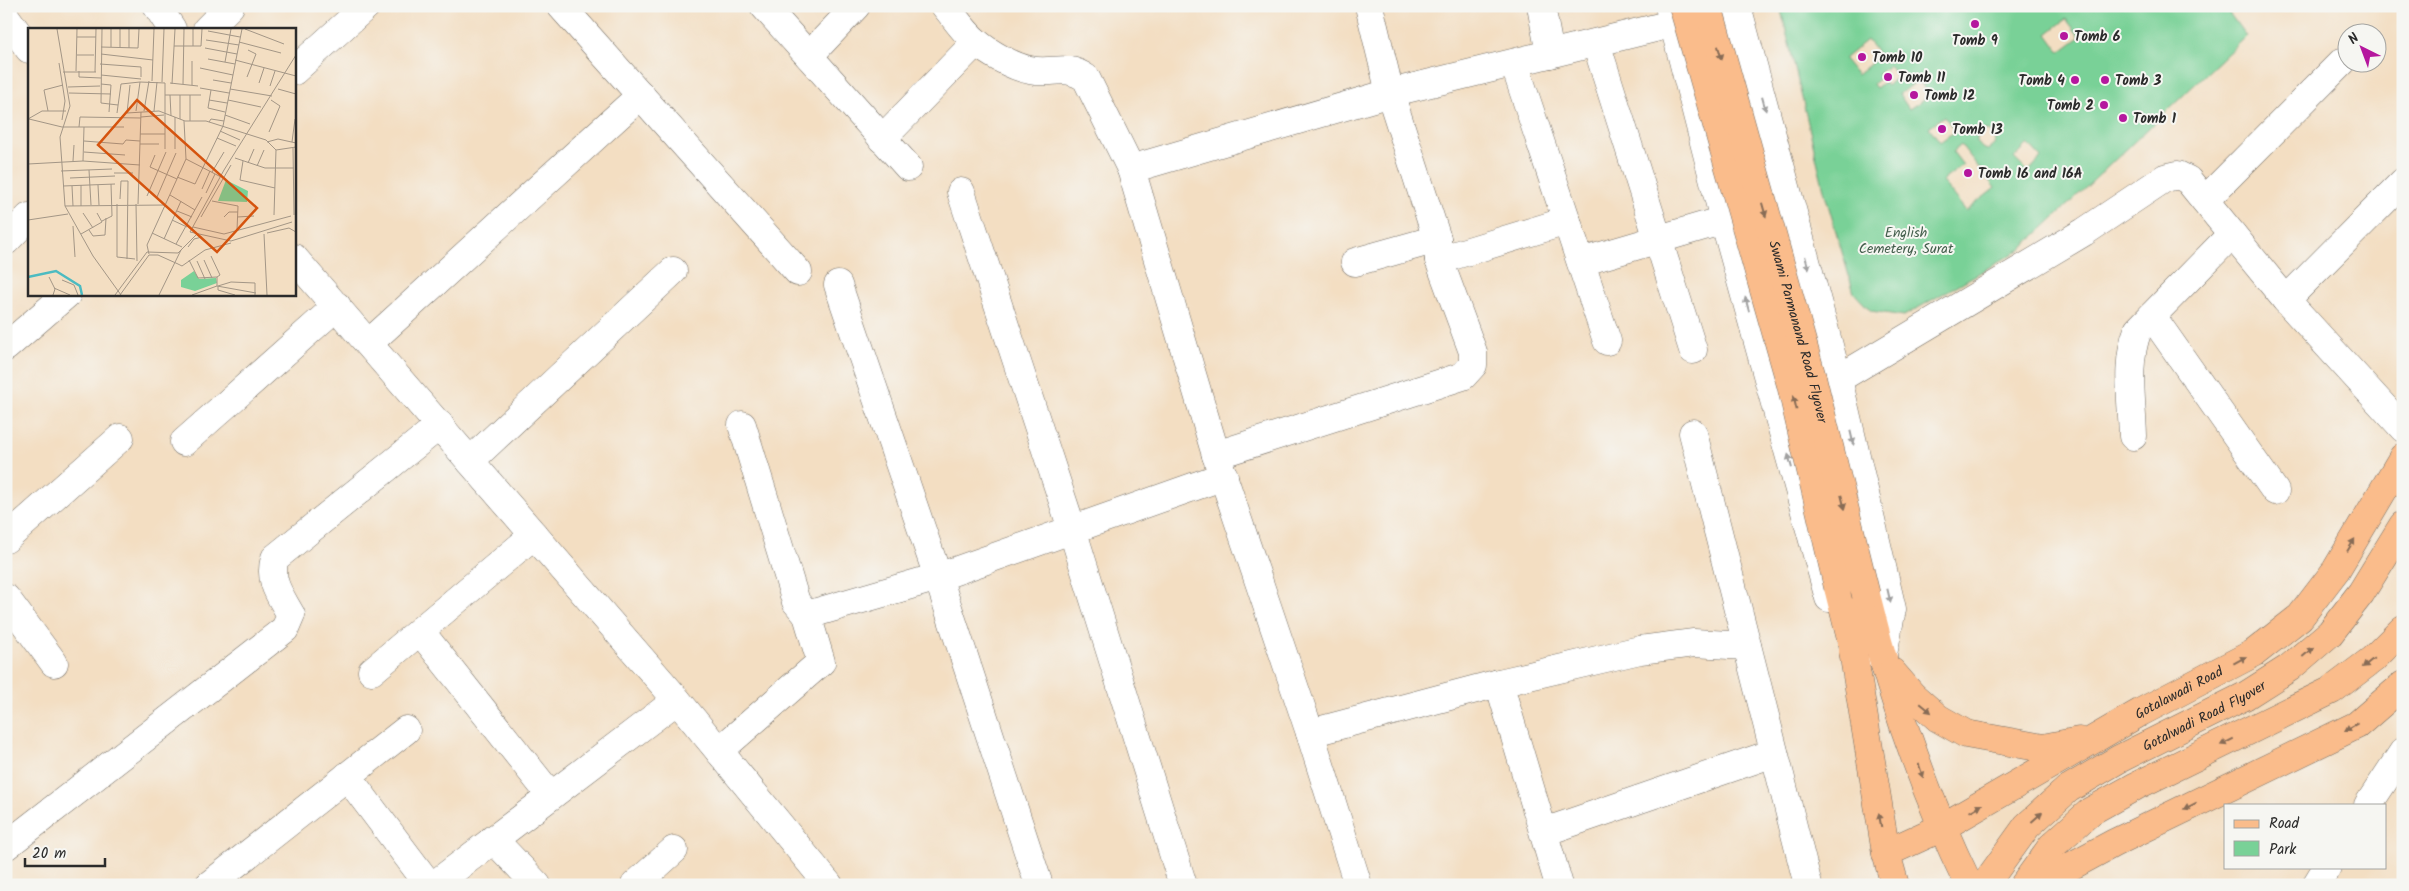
<svg xmlns="http://www.w3.org/2000/svg" width="2409" height="891" font-family="Kalam,sans-serif">
<style>
.green{fill:#79d197;stroke:#527e61;fill-rule:evenodd}
.lines{fill:none;stroke-linecap:round;stroke-linejoin:round}
.minor-casing{stroke:#716a60;stroke-width:29}
.major-casing{stroke:#716a60;stroke-width:29}
.highway-casing{stroke:#716a60;stroke-width:29}
.minor{stroke:#fff;stroke-width:28}
.major{stroke:#fabc8b;stroke-width:28}
.highway{stroke:#fabc8b;stroke-width:28}
.highway-bridge-casing{stroke:#716a60;stroke-width:29;stroke-linecap:butt}
.highway-bridge{stroke:#fabc8b;stroke-width:28}
.oneway{fill:#886c56}
.oneway2{fill:#a0a0a0}
.poi-dot{fill:#b5179e;stroke:#f6f6f2;stroke-width:2}
.labels{text-anchor:middle;stroke-width:4;stroke-linejoin:round;paint-order:stroke}
.poi-label{font-size:14px;font-weight:bold;fill:#2b2b2b;stroke:#f6f6f2;text-anchor:start}
.park-label{font-size:14px;fill:#425d4b;stroke:#f6f6f2}
.street-label{font-size:14px;fill:#2b2b2b;stroke:#f6f6f2}
.inset-river{fill:none;stroke:#4cbbc1;stroke-width:2.5}
.inset-road{fill:none;stroke:#a39686;stroke-width:1}
.view{fill:#d5540f;fill-opacity:0.15;stroke:#d5540f;stroke-width:2.5}
.inset-edge{fill:none;stroke:#2b2b2b;stroke-width:2.5}
</style>
<rect width="100%" height="100%" fill="#f6f6f2"/>
<filter id="ink" filterUnits="userSpaceOnUse"><feTurbulence type="fractalNoise" baseFrequency=".02" numOctaves="2"/><feDisplacementMap in="SourceGraphic" scale="10" xChannelSelector="R" yChannelSelector="G"/><feConvolveMatrix kernelMatrix="1 2 1 2 8 2 1 2 1" color-interpolation-filters="sRGB"/></filter>
<filter id="wash" filterUnits="userSpaceOnUse"><feTurbulence type="fractalNoise" baseFrequency=".0096" numOctaves="4" result="noise"/><feDisplacementMap in="SourceGraphic" scale="20" xChannelSelector="R" yChannelSelector="G"/><feGaussianBlur stdDeviation="1.12" result="paint"/><feColorMatrix in="noise" values="0 0 0 0 0 0 0 0 0 0 0 0 0 0 0 0 0 1.4 0 .05"/><feComposite in="paint" operator="in"/></filter>
<g filter="url(#wash)">
<rect width="100%" height="100%" fill="#f3dec2"/>
<path class="green" d="M1780,6H2224L2246,36L2021,249L1904,316L1871,311L1854,293L1825,194ZM2066,19L2080,37L2060,52L2047,34ZM1867,40L1880,56L1857,75L1844,59ZM1889,65L1898,76L1887,86L1884,82L1876,88L1873,84L1880,78L1878,74ZM1919,80L1929,96L1909,109L1899,94ZM1944,116L1955,131L1940,142L1929,127ZM1983,130H1989L1996,139L1994,145L1988,150L1982,148L1977,142V136ZM2028,144L2041,158L2028,172L2014,158ZM1961,145L1995,188L1966,211L1942,181L1963,165L1953,152Z"/>
</g>
<g filter="url(#ink)">
<g class="lines">
<g class="minor-casing">
<g id="minor">
<polyline points="157,6 172,29"/>
<polyline points="561,6 798,272"/>
<polyline points="764,6 908,167"/>
<path d="M945,6C955,18 964,32 976,42C989,53 1013,67 1030,70C1053,75 1065,63 1086,78L1131,169"/>
<polyline points="1541,6 1550,54"/>
<polyline points="1669,6 1724,220 1829,598"/>
<polyline points="1737,6 1838,379 1892,609 1882,659"/>
<polyline points="6,17 29,49"/>
<polyline points="207,29 230,6"/>
<polyline points="1596,43 1693,350"/>
<polyline points="809,56 856,6"/>
<polyline points="1514,63 1607,341"/>
<polyline points="294,71 366,6"/>
<polyline points="882,139 976,42"/>
<polyline points="961,192 1072,529 1183,885"/>
<polyline points="2205,200 2342,62"/>
<polyline points="6,241 29,217"/>
<polyline points="294,258 677,700 829,885"/>
<polyline points="1439,260 1567,221"/>
<polyline points="1355,262 1437,239"/>
<polyline points="1581,262 1724,220"/>
<polyline points="838,285 938,577 1039,885"/>
<polyline points="2286,300 2403,182"/>
<polyline points="2152,316 2275,491"/>
<polyline points="369,343 641,95"/>
<polyline points="6,347 67,294"/>
<polyline points="1838,379 2084,232 2165,178 2178,175 2188,180 2286,300 2403,428"/>
<polyline points="742,425 796,602 807,615 938,577 1224,476"/>
<polyline points="1693,433 1808,885"/>
<path d="M2133,436C2132,402 2125,362 2138,330L2232,234"/>
<polyline points="184,442 337,306"/>
<polyline points="1216,455 1463,376 1473,365 1473,352 1439,260 1437,239 1390,93 1369,6"/>
<polyline points="470,461 673,271"/>
<polyline points="6,539 120,438"/>
<polyline points="6,598 54,663"/>
<polyline points="420,631 551,796"/>
<polyline points="372,671 534,535"/>
<polyline points="1499,683 1559,885"/>
<polyline points="1310,733 1499,683 1640,650 1694,643 1747,646"/>
<polyline points="719,751 821,662 807,615"/>
<polyline points="347,776 429,885"/>
<polyline points="2368,805 2403,752"/>
<polyline points="1544,832 1774,753"/>
<polyline points="493,839 537,885"/>
<path d="M6,846L285,629L291,615C280,595 268,581 275,558L440,425"/>
<polyline points="209,885 406,730"/>
<polyline points="434,885 677,700"/>
<polyline points="635,885 674,850"/>
<polyline points="1358,885 1310,733 1216,455 1131,169 1390,93 1737,8"/>
<polyline points="2316,885 2327,867"/>
</g>
</g>
<g class="major-casing">
<g id="major">
<path id="s1" d="M1988,885L1991,876L2027,826L2068,789L2119,759L2245,696L2289,668L2330,633L2361,593L2403,525"/>
<polyline points="2024,885 2052,846 2091,811 2136,786 2332,690 2373,659 2403,629"/>
</g>
</g>
<g class="highway-casing">
<g id="highway">
<polyline points="1838,587 1851,639 1886,853 1895,885"/>
<path d="M1866,595C1890,694 1924,793 1969,885"/>
<polyline points="1892,672 1912,695 1938,718 1966,734 2043,748 2079,741"/>
<path id="s2" d="M1886,853L1941,828L2141,712L2254,653L2300,617L2336,570L2403,457"/>
<polyline points="2036,885 2114,843 2357,725 2403,685"/>
</g>
</g>
<use href="#minor" class="minor"/>
<use href="#major" class="major"/>
<use href="#highway" class="highway"/>
<g class="highway-bridge-casing">
<g id="highway-bridge">
<polyline points="1683,6 1791,385 1838,587"/>
<path id="s3" d="M1708,6L1813,381L1866,595"/>
</g>
</g>
<use href="#highway-bridge" class="highway-bridge"/>
</g>
<defs><path id="oneway-solid" d="M-6-.8H1V-3.2L6.5 0L1 3.2V.8H-6Z" transform="scale(1.25)"/></defs>
<g class="oneway">
<use href="#oneway-solid" transform="translate(1720 53) rotate(74)"/>
<use href="#oneway-solid" transform="translate(1764 210) rotate(74)"/>
<use href="#oneway-solid" transform="translate(1795 403) rotate(-103)"/>
<use href="#oneway-solid" transform="translate(1843 502) rotate(76)"/>
<use href="#oneway-solid" transform="translate(2351 545) rotate(-59)"/>
<use href="#oneway-solid" transform="translate(2308 652) rotate(-41)"/>
<use href="#oneway-solid" transform="translate(2240 660) rotate(-28)"/>
<use href="#oneway-solid" transform="translate(2368 663) rotate(141)"/>
<use href="#oneway-solid" transform="translate(1926 708) rotate(40)"/>
<use href="#oneway-solid" transform="translate(2351 727) rotate(151)"/>
<use href="#oneway-solid" transform="translate(2227 742) rotate(154)"/>
<use href="#oneway-solid" transform="translate(1921 771) rotate(71)"/>
<use href="#oneway-solid" transform="translate(2190 806) rotate(154)"/>
<use href="#oneway-solid" transform="translate(1976 808) rotate(-30)"/>
<use href="#oneway-solid" transform="translate(2037 817) rotate(-42)"/>
<use href="#oneway-solid" transform="translate(1880 820) rotate(-100)"/>
</g>
<g class="oneway2">
<use href="#oneway-solid" transform="translate(1764 104) rotate(75)"/>
<use href="#oneway-solid" transform="translate(1807 263) rotate(75)"/>
<use href="#oneway-solid" transform="translate(1747 304) rotate(-105)"/>
<use href="#oneway-solid" transform="translate(1852 438) rotate(77)"/>
<use href="#oneway-solid" transform="translate(1790 461) rotate(-105)"/>
<use href="#oneway-solid" transform="translate(1889 596) rotate(77)"/>
</g>
</g>
<g class="poi-dot">
<circle cx="1975" cy="24" r="5"/>
<circle cx="2064" cy="36" r="5"/>
<circle cx="1862" cy="57" r="5"/>
<circle cx="1888" cy="77" r="5"/>
<circle cx="2075" cy="80" r="5"/>
<circle cx="2105" cy="80" r="5"/>
<circle cx="1914" cy="95" r="5"/>
<circle cx="2104" cy="105" r="5"/>
<circle cx="2123" cy="118" r="5"/>
<circle cx="1942" cy="129" r="5"/>
<circle cx="1968" cy="173" r="5"/>
</g>
<g class="labels">
<g class="poi-label">
<text x="2074" y="41">Tomb 6</text>
<text x="1975" y="45" text-anchor="middle">Tomb 9</text>
<text x="1872" y="62">Tomb 10</text>
<text x="1898" y="82">Tomb 11</text>
<text x="2065" y="85" text-anchor="end">Tomb 4</text>
<text x="2115" y="85">Tomb 3</text>
<text x="1924" y="100">Tomb 12</text>
<text x="2094" y="110" text-anchor="end">Tomb 2</text>
<text x="2133" y="123">Tomb 1</text>
<text x="1952" y="134">Tomb 13</text>
<text x="1978" y="178">Tomb 16 and 16A</text>
</g>
<g class="park-label">
<text x="1906" y="237">English<tspan x="1906" dy="16">Cemetery, Surat</tspan></text>
</g>
<g class="street-label">
<text dy="5" stroke="none"><textPath href="#s3" startOffset="338">Swami Parmanand Road Flyover</textPath></text>
<text dy="5" stroke="none"><textPath href="#s2" startOffset="334">Gotalawadi Road</textPath></text>
<text dy="5" stroke="none"><textPath href="#s1" startOffset="281">Gotalwadi Road Flyover</textPath></text>
</g>
</g>
<g transform="translate(28 28)">
<rect width="268" height="268" fill="#f3dec2"/>
<path d="M198,152L220,163L219,174L190,173ZM166,243L171,251L188,250L189,255L167,263L153,259V252Z" fill="#79d197"/>
<path class="inset-river" d="M0,249L28,243L52,258L54,267"/>
<path class="inset-road" d="M29,1L42,78L32,109L37,178L65,228L93,267M74,1L73,75L90,77M217,1L256,16M180,3L212,9M49,9H68M178,12L211,17M211,14L253,25M146,18H173L174,1M165,18V1M73,19L110,20L111,1M83,19V1M92,19V1M101,20V1M177,20L209,26M73,26L125,32M49,27H66M180,31L207,36M207,32L268,48M164,33V57M197,34L203,1M31,35L37,73L34,92M72,36L113,39V49M172,40L205,47M48,43L49,1M51,43V49L73,50M35,44H68M67,44L68,1M73,47L113,51M219,49L228,26L220,22M185,52L203,55M124,53L126,1M134,54L136,1M142,55L170,58M231,55L236,40M73,56L83,57L81,84M144,56L147,1M155,56L156,1M102,57L99,85L131,83L157,93H178L238,112L248,122M242,58L247,43M40,59L72,58M172,60L201,65M202,61L244,68M250,61L268,66M183,62L180,80L197,84M41,65L83,66M137,67H173M142,67L143,88M181,72L199,75M200,72L233,79M20,83L16,62L35,57M108,83L112,54L137,55V121M116,83L121,53M126,83L129,54M89,85L93,56L112,54M197,87L222,96M113,89L136,87M0,91L14,83H38M1,91L34,99H96M152,91V67M156,93L158,131M162,93V67M181,94L183,91L196,93M51,99L52,89L113,90M192,103L212,112M241,104L252,78L243,72M112,106H137M189,110L208,118M56,113L95,116L98,112L112,113M239,114L250,111L268,115M264,114L267,91M112,116H131M265,120L266,187M147,121V89M56,124L97,127M127,127L122,139L149,151M207,130L237,140H266M45,133L46,117M55,133L56,99M215,133L212,152L247,160M220,135L226,121M0,136L55,133L112,137M229,138L236,122M61,142L63,177M33,143L84,141M184,144L196,124M86,145H105M149,149L167,156L195,98L214,1M42,150L87,148M53,157V178M70,157L71,177M35,158L87,156M44,158L45,178M174,161L182,143M178,165L187,146M142,167L167,182M119,168L138,124M129,169L148,125M92,171L93,153H100L99,231M184,173L210,178L209,202M89,176V229L107,231M108,176L109,233M110,176L113,84M37,178L137,177M149,183L164,189M55,185L65,200M246,187L248,122L268,119M173,189L203,137M196,189L201,184H210M209,189L226,188M0,192L40,186M144,192L159,199M74,193L84,188L83,156M264,194L203,213L162,204L196,142L268,27M45,198L47,229M165,199L196,206L263,188M61,202L65,208L77,207L78,190M124,205L154,219M239,205L261,200L268,204M53,206L74,194L69,185M236,206L239,267M136,211L153,173M148,216L174,169M160,219L166,211L174,209M121,226L119,217L158,131L193,149M183,228L192,247L189,249M161,232L170,250L189,249V258M176,232L184,250M169,233L177,251M150,236L154,238L177,222L203,215M21,249L27,261L25,267M34,252L46,257L50,267M26,260L42,267M87,267L119,224L150,225L170,205M92,267L121,227H130L150,236M131,267L153,222M164,267L189,258L228,265M207,267L190,262V258L203,254L227,255V267"/>
<path class="view" d="M109,72L229,180L189,224L70,117Z"/>
<rect width="268" height="268" class="inset-edge"/>
</g>
<rect width="2409" height="891" fill="none" stroke="#f6f6f2" stroke-width="25"/>
<rect x="2224" y="804" width="162" height="65" fill="#f6f6f2" stroke="#a5a5a2"/>
<rect x="2234" y="820" width="25" height="8" fill="#fabc8b" stroke="#a5a5a2"/>
<text x="2269" y="828" font-size="15" fill="#2b2b2b">Road</text>
<rect x="2234" y="841" width="25" height="15" fill="#79d197" stroke="#a5a5a2"/>
<text x="2269" y="854" font-size="15" fill="#2b2b2b">Park</text>
<g transform="translate(2362 48) rotate(318)"><circle r="24" fill="#f6f6f2" stroke="#a5a5a2"/>
<path d="M0-4L9 19L0 12L-9 19Z" fill="#b5179e"/>
<text y="-8" font-size="14" font-weight="bold" text-anchor="middle" fill="#2b2b2b">N</text>
</g>
<path d="M25 858v8h80v-8" fill="none" stroke="#2b2b2b" stroke-width="2.5"/>
<text x="32" y="858" font-size="15" fill="#2b2b2b" stroke="#f6f6f2" stroke-width="4" paint-order="stroke">20 m</text>
</svg>
